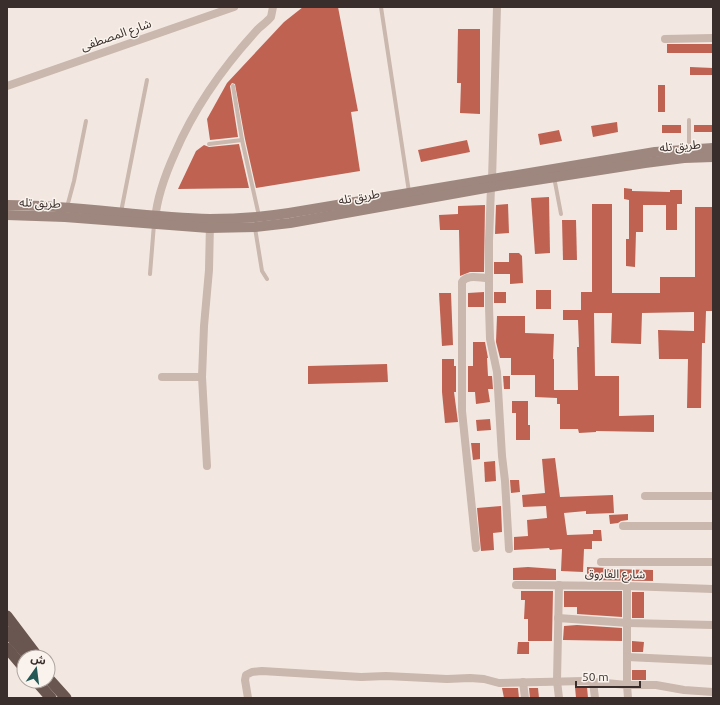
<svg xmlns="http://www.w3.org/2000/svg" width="720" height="705" font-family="Ubuntu,'Noto Sans Arabic',sans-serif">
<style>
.building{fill:#bf6252}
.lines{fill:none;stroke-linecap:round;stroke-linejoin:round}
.service{stroke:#cab7ad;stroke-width:4}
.minor{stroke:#cab7ad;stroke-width:8}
.secondary{stroke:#9e877e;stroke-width:10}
.trunk{stroke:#6a5650;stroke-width:11}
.labels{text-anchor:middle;stroke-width:3;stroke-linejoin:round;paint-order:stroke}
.street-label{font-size:12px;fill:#392e2b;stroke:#faf3ed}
</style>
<rect width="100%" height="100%" fill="#f2e8e1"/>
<g class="building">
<polygon points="303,7 338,7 358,111 351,112 360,171 256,188 245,139 235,84 232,83 230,86 238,137 210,140 207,119 227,83 284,22"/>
<polygon points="458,29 480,29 480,114 460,113 461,83 457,83"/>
<rect x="667" y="44" width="46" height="9"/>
<polygon points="690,67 713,68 713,75 690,75"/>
<rect x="658" y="85" width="7" height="27"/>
<polygon points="617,122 618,132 593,137 591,126"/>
<rect x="662" y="125" width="19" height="8"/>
<rect x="694" y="125" width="19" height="7"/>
<polygon points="559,130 562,141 540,145 538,134"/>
<polygon points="467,140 470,152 421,162 418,150"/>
<polygon points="239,144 249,188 178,189 196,151 204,145 209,147"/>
<polygon points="624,188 632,189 632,191 670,192 670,190 682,190 682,204 677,204 677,230 666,230 666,205 643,205 643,232 636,232 635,267 626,266 626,239 629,239 629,200 624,199"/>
<polygon points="549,197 550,253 535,254 531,198"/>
<polygon points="508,204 509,233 495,234 496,205"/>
<polygon points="592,204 612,204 612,293 660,293 660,277 695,277 695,207 713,207 713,311 706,311 705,343 702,343 701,408 687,408 688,359 659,359 658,330 694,331 694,312 642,313 641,344 611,343 612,313 594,313 595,376 619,376 619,416 654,415 654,432 596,431 596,432 579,433 578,429 560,429 560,404 557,404 557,398 535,397 535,375 511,375 511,358 500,358 496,342 497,316 525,316 525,333 554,334 553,359 554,359 554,390 578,390 577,347 579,347 578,320 563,320 563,310 581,310 581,292 592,292"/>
<polygon points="485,205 484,272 470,272 460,276 459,230 440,230 439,215 458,214 458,206"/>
<polygon points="562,220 576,220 577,260 563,260"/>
<polygon points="509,253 519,253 522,256 523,283 510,284 510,274 494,274 494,262 509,262"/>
<rect x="536" y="290" width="15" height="19"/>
<polygon points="484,292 484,307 468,307 468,293"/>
<rect x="494" y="292" width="12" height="11"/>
<polygon points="439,293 451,293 453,345 442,346"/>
<polygon points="473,342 485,342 488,358 487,358 488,376 492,376 493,389 488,389 490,402 476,404 475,392 468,392 468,366 473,366"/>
<polygon points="442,359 454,359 454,366 456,366 456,392 454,392 458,422 445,423 442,392"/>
<polygon points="387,364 388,382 308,384 308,366"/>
<polygon points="503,376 510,376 510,389 504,389"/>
<polygon points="512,401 528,401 528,425 530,425 530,440 516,440 516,413 512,413"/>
<polygon points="490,419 491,430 477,431 476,420"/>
<polygon points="471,443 480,443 480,459 473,460"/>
<polygon points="555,458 560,497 613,495 614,513 586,514 586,511 564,513 567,535 593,534 593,530 601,530 602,541 592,541 592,549 584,549 583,572 561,571 562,549 550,550 549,548 514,550 514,537 528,536 527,520 547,518 546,506 523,507 522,495 545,493 542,459"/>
<polygon points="495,461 496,481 485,482 484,462"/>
<polygon points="510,480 519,480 520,492 511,493"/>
<polygon points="501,506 502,532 493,533 494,550 481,551 477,508"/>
<polygon points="628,514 628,520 621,521 618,523 610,524 609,515"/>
<polygon points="528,567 556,569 556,580 513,580 513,568"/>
<polygon points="587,567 607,568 607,569 653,570 653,581 587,580"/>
<polygon points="521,591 553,591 552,641 528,641 528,619 524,619 525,600 521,600"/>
<polygon points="564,591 622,591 622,617 577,614 577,607 564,607"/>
<rect x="632" y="592" width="12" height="26"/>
<polygon points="577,625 622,628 622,641 563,640 564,626"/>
<polygon points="632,641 644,642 643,652 632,652"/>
<polygon points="518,642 529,642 529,654 517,654"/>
<rect x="632" y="670" width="14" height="10"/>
<polygon points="575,687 587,687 588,698 576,698"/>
<polygon points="502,688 518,688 519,698 504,698"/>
<polygon points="529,688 538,688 539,698 530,698"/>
</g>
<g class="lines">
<g class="service">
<polyline points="381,7 409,192"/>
<polyline points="233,86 242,140 259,216"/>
<polyline points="689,120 689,149"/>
<polyline points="209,144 242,140"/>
<polyline points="554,177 561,214"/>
<polyline points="67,207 74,181 86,121"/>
<polyline points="121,212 147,80"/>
<polyline points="255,228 262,271 267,279"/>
<polyline points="150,274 154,224"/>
</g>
<g class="minor">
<polyline points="665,39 713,38"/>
<polyline points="7,86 234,7"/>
<polyline points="492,180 497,7"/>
<polyline points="491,187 489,241 489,306 490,339 497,372 502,456 505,481 509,549"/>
<path d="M155,220C157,196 165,175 175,153C195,106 223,67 258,29C262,25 267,22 271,17L273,7"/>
<polyline points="162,377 202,377"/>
<polyline points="207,466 202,377 204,326 209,270 210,223"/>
<polyline points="645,496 713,496"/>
<polyline points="623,526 713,526"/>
<path d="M476,548L462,411V282C467,274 479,278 488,278"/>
<polyline points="601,562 713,562"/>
<polyline points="516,585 627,586 713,589"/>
<polyline points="559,585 557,681 559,698"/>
<polyline points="627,586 627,685 628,698"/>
<polyline points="558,618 628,623 713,625"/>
<polyline points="627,657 713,661"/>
<polyline points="523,682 525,698"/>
<polyline points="593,682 595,698"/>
<polyline points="248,698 245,680 246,675 252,672 262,671 361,677 386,676 447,679 470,678 484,679 499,683 584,681 627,685 656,685 684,690 713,692"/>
</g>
<g class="secondary">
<path d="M7,205C75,205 142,217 210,219C237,219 263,217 289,213L655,152L713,148"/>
<polyline points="7,215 65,217 209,228 255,227 290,223 491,187 645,163 684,158 713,157"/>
</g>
<g class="trunk">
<polyline points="7,616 38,657"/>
<polyline points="7,632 29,657"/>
<polyline points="7,648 24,668"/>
<polyline points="48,678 66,698"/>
<polyline points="36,681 51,698"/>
</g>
</g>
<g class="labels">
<g class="street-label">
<text transform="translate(116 35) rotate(-19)" y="4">شارع المصطفى</text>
<text transform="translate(680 146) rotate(-5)" y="4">طريق تله</text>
<text transform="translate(359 197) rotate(-10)" y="4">طريق تله</text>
<text transform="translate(40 203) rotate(2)" y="4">طريق تله</text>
<text transform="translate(615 574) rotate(1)" y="4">شارع الفاروق</text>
</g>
</g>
<rect width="720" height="705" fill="none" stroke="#392e2b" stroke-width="16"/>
<g transform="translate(36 669) rotate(14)"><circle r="19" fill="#faf3ed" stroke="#ada49f"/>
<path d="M0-3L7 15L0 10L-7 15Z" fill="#235857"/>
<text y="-6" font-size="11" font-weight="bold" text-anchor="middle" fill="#392e2b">ش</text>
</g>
<path d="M576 681v6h64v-6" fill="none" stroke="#392e2b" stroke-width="2"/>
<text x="582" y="681" font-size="12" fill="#392e2b" stroke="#faf3ed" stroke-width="3" paint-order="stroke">50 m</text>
</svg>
